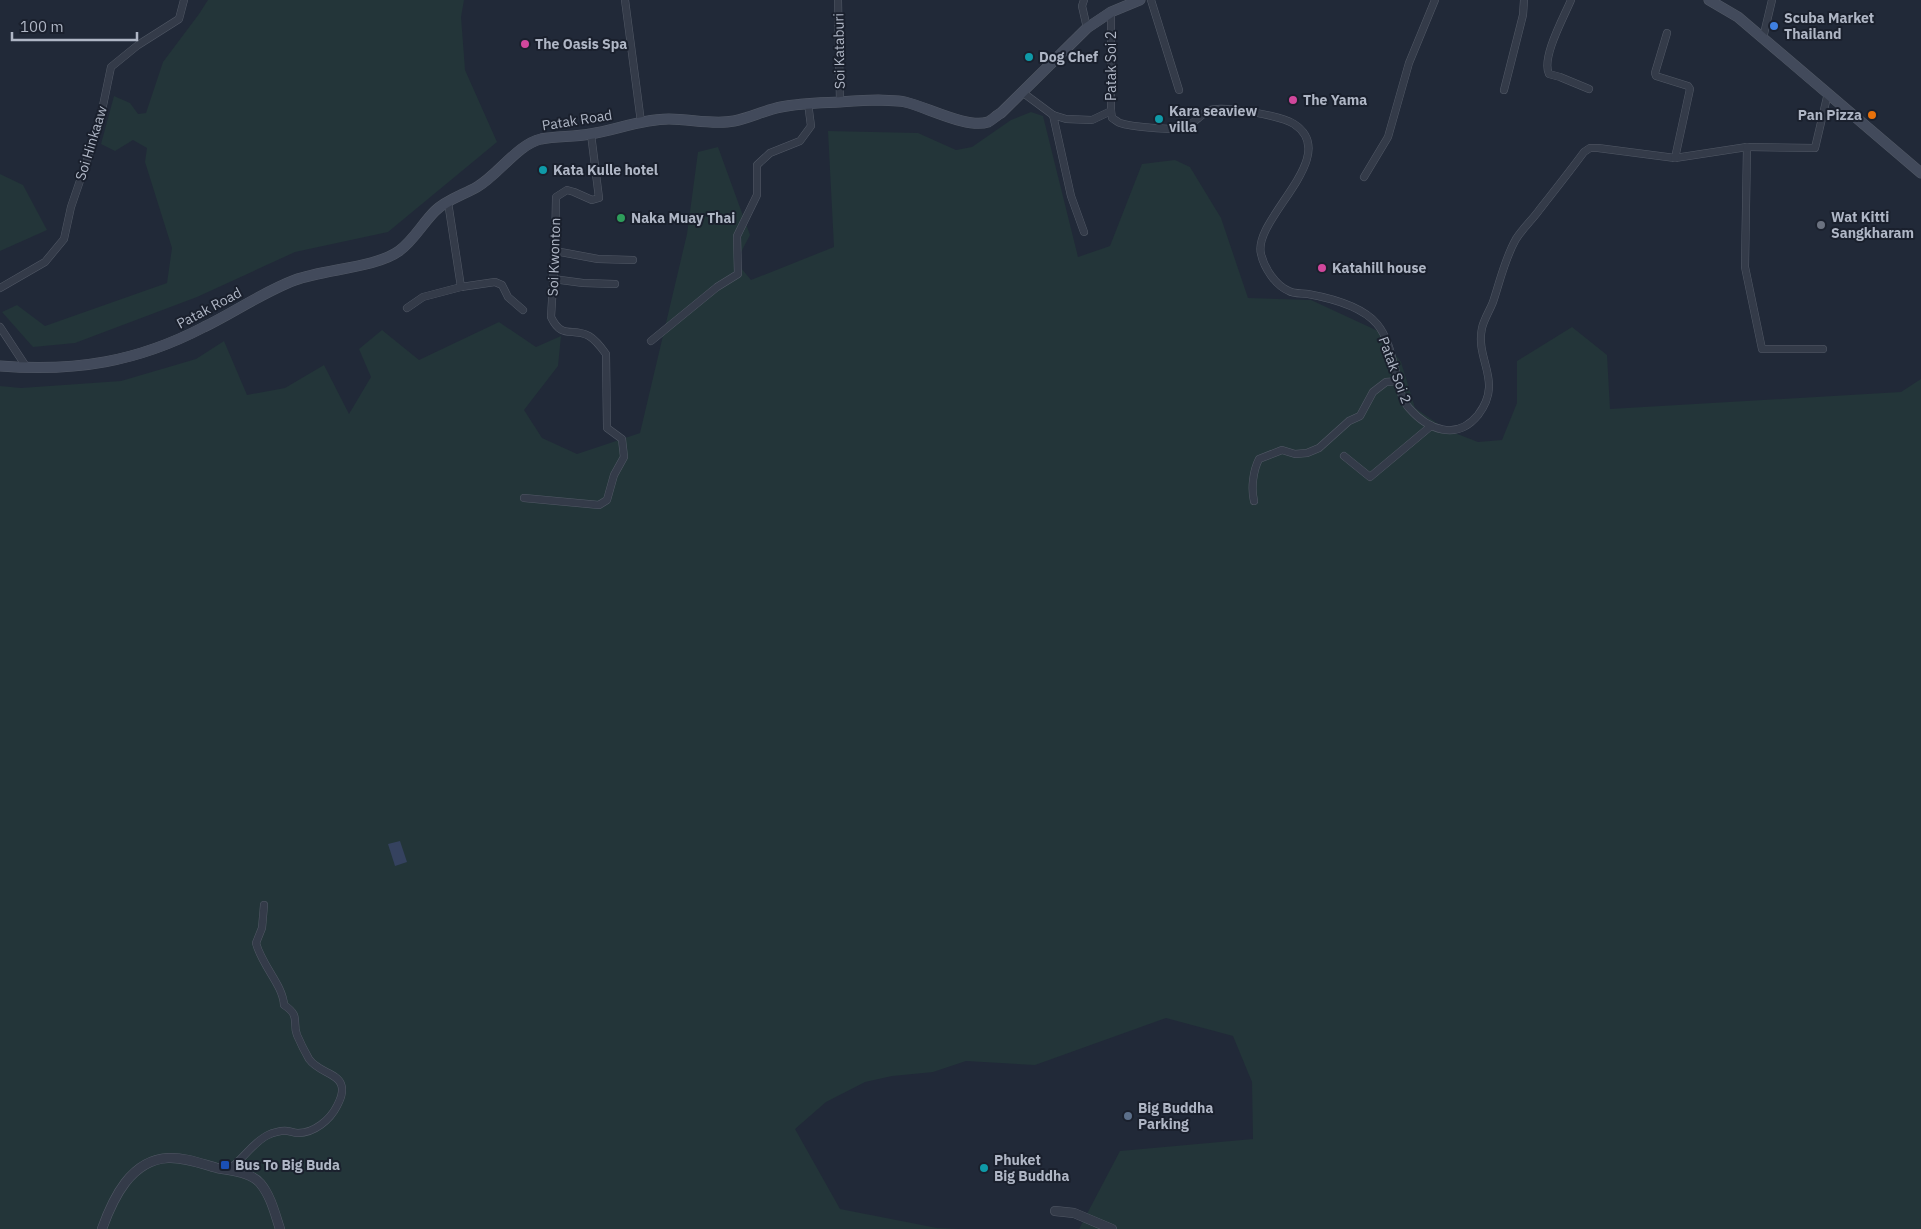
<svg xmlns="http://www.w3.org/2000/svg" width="1921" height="1229" font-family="'IBM Plex Sans',sans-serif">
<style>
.green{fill:#233539}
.water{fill:#35425f}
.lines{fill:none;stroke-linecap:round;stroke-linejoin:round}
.minor-casing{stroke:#525966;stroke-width:8}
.tertiary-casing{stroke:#525966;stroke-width:10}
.secondary-casing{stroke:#525966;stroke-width:11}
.minor{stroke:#343b49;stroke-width:7}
.tertiary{stroke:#343b49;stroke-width:9}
.secondary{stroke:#424a5b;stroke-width:10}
.shop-dot{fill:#3f7fe0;stroke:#1a202d;stroke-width:2}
.hotel-dot{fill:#d1479c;stroke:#1a202d;stroke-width:2}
.culture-dot{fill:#0f9aa8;stroke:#1a202d;stroke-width:2}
.food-dot{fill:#e8710a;stroke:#1a202d;stroke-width:2}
.leisure-dot{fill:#2e9e5b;stroke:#1a202d;stroke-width:2}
.worship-dot{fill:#6b7280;stroke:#1a202d;stroke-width:2}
.service-dot{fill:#5c6f8a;stroke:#1a202d;stroke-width:2}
.transit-dot{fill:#1a4fb4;stroke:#1a202d;stroke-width:2}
.labels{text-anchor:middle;stroke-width:4;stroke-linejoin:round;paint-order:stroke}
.poi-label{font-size:14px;font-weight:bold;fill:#afb6c5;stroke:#1a202d;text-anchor:start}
.street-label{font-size:14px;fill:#afb6c5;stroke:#1a202d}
</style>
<rect width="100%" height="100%" fill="#212938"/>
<g class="green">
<polygon points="208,0 464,0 461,17 465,70 497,142 388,232 295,252 197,297 75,343 33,347 2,312 17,305 45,326 167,283 172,248 145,162 147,148 133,140 115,151 101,144 114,96 130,103 138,114 146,113 163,62 199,14"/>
<polygon points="1031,112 1043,116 1078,257 1110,246 1142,164 1175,160 1190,167 1221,218 1248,298 1311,300 1378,331 1401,362 1415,408 1447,430 1478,442 1502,440 1517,403 1517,361 1572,327 1607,355 1610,409 1901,392 1921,379 1921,1229 1079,1229 1120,1151 1253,1139 1252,1082 1233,1036 1166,1018 1035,1065 966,1061 933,1072 892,1076 865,1082 826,1102 795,1129 840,1209 937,1228 960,1229 0,1229 0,386 21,388 121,381 196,359 224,341 247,395 285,388 324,365 349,414 371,377 359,349 382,330 419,360 499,322 536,347 561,336 558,366 524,410 542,438 577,454 640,433 687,234 698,152 718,147 750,235 736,262 751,280 834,247 828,131 918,133 956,150 972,147 1011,120"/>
<polygon points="0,174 23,185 47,230 0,251"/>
</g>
<polygon class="water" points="400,841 407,862 395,866 388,844"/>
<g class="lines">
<g class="minor-casing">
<g id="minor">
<polyline points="625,0 641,122"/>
<polyline points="838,0 840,102"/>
<polyline points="1084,0 1082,6 1087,28"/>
<polyline points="1151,0 1179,90"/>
<path d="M1571,0C1564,17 1541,58 1549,74L1560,77L1589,89"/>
<path d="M1111,12V111L1112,118C1114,119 1119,123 1120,123C1131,127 1171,130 1182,128C1193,126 1200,114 1210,110C1223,105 1282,116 1294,124C1343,156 1252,219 1261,254C1264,268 1276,286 1289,291C1294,294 1302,293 1308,294C1330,298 1362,306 1377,324C1388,337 1392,357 1396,373C1398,384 1401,399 1409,408C1428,430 1457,441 1478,415C1504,381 1475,361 1482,328C1484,319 1490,310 1493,302C1500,281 1505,258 1516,239C1523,228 1533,219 1540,209C1555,190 1570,171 1584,152L1590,148H1598L1675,158L1747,147L1745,267L1762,349H1823"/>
<polyline points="1667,33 1655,73 1656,76 1688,86 1690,89 1675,158"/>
<polyline points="1763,38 1772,0"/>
<polyline points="1504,90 1523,15 1524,0"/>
<polyline points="1022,92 1053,115 1066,119 1092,120 1111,111"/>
<polyline points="1053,115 1071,196 1084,232"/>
<polyline points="1747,147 1815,148 1828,93"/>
<polyline points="1364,177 1388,137 1409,63 1435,0"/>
<polyline points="448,202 461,287"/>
<polyline points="555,251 598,259 633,260"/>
<polyline points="553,279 583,283 615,284"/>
<polyline points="0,288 45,262 64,239 71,207 99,125 111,67 138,45 179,19 184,0"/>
<polyline points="407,308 423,297 461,287 495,282 502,285 508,297 523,310"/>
<polyline points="0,327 27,368"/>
<polyline points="651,341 717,287 738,274 737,236 757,195 757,165 770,153 800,141 811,126 808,103"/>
<polyline points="1344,456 1370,477 1431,426"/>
<path d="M524,498L599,505L607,500L614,475L624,457L622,439L607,428L606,354C601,347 596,340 589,336C572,327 562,340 551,317L555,251L556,197L567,190L574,192L592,200L599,198L591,134"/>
<path d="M1254,501C1251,488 1253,471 1259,459L1282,450L1295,454L1307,453L1319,448L1349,421L1360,416L1373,392L1386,382L1398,381"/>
<path d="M228,1170C242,1161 253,1142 268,1135C272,1133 282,1130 287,1131C290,1131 294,1133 298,1133C314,1133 330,1120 337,1106C340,1100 344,1092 341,1084C337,1073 318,1072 309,1059C305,1052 300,1042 297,1035C292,1022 301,1016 284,1005C283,985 262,966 256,943L262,928L264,905"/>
</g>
</g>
<g class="tertiary-casing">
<g id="tertiary">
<polyline points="1055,1211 1074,1213 1112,1229"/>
<path d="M102,1229C113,1198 131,1160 168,1158C185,1157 202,1164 217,1168C231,1171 250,1172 260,1183C271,1196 275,1214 280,1229"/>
</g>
</g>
<g class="secondary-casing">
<g id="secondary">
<polyline points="1709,0 1738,17 1921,173"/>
<path d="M0,366C75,372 137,362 204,327C235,312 263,292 295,280C325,269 375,268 399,251C414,240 422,224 435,211C446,200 463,195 477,187C498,175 518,144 541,139C557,136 574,137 590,134C616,130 642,119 669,119C691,119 713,125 734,121C750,118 765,110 781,107C801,103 820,103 840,102C853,101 865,100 878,100C887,101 896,100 905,102C927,107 967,129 988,122C992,120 997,115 1001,113L1087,28L1111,12L1140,0"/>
</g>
</g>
<use href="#minor" class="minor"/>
<use href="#tertiary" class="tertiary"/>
<use href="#secondary" class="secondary"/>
</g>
<circle class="shop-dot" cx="1774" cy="26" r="5"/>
<g class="hotel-dot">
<circle cx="525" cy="44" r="5"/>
<circle cx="1293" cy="100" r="5"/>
<circle cx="1322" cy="268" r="5"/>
</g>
<g class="culture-dot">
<circle cx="1029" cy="57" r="5"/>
<circle cx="1159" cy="119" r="5"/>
<circle cx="543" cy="170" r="5"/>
<circle cx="984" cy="1168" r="5"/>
</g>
<circle class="food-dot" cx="1872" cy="115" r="5"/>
<circle class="leisure-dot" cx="621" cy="218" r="5"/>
<circle class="worship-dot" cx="1821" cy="225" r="5"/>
<circle class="service-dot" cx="1128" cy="1116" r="5"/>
<rect class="transit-dot" x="220" y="1160" width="10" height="10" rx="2.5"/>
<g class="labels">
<g class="poi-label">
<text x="1784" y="23">Scuba Market<tspan x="1784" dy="16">Thailand</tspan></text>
<text x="535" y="49">The Oasis Spa</text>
<text x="1039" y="62">Dog Chef</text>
<text x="1303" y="105">The Yama</text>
<text x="1169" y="116">Kara seaview<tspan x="1169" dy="16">villa</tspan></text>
<text x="1862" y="120" text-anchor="end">Pan Pizza</text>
<text x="553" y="175">Kata Kulle hotel</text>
<text x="1831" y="222">Wat Kitti<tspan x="1831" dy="16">Sangkharam</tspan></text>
<text x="631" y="223">Naka Muay Thai</text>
<text x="1332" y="273">Katahill house</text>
<text x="1138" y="1113">Big Buddha<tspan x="1138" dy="16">Parking</tspan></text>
<text x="994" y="1165">Phuket<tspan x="994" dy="16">Big Buddha</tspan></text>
<text x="235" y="1170">Bus To Big Buda</text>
</g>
<g class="street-label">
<text transform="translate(839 51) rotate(-91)" y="5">Soi Kataburi</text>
<text transform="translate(1111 66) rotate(-90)" y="5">Patak Soi 2</text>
<text transform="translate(577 120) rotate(-9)" y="5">Patak Road</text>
<text transform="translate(91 143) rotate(-73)" y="5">Soi Hinkaaw</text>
<text transform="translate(554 257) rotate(-88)" y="5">Soi Kwonton</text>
<text transform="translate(209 308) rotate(-28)" y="5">Patak Road</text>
<text transform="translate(1395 370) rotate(70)" y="5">Patak Soi 2</text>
</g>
</g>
<path d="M12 32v8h125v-8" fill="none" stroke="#afb6c5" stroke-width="2.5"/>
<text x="20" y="32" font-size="15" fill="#afb6c5" stroke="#1a202d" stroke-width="4" paint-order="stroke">100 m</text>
</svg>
